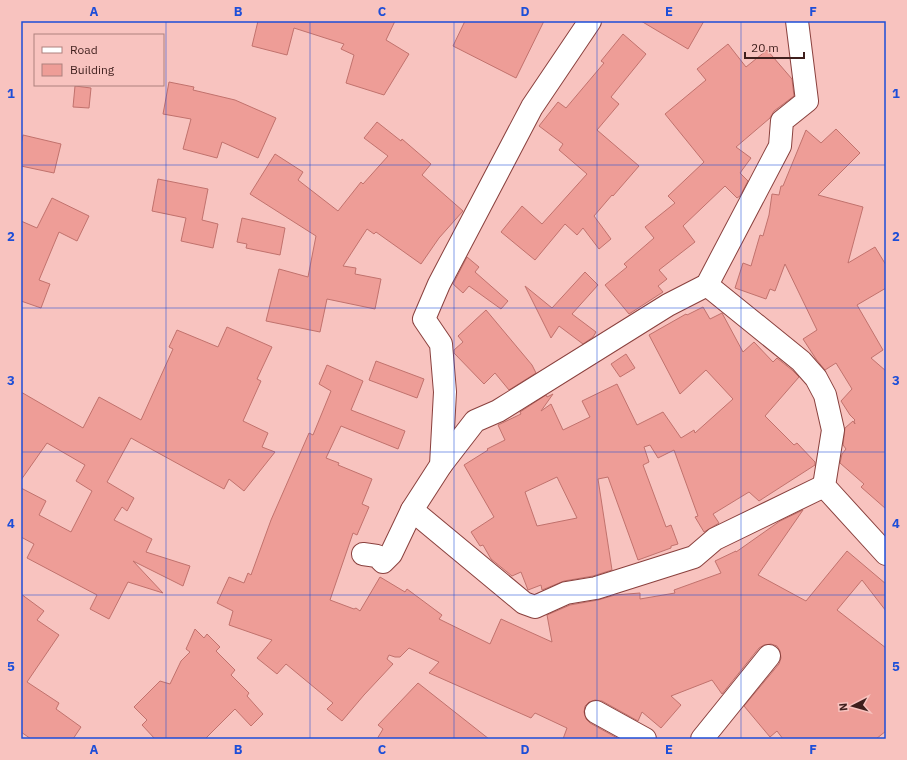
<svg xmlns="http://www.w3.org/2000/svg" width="907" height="760" font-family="'IBM Plex Sans',sans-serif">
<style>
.building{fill:#ee9d97;stroke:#c1726d;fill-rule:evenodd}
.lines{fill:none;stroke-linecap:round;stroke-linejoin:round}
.minor-casing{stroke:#8a413e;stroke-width:24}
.minor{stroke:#fff;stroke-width:22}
.grid{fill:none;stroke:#1d4ed8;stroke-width:1;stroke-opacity:0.55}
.neatline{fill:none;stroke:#1d4ed8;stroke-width:1.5}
.grid-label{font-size:13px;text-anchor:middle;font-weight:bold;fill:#1d4ed8}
</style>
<rect width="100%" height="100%" fill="#f8c3bf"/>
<g class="building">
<polygon points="258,21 395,21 386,40 409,54 384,95 346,83 354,55 341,49 344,44 294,28 287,55 252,46"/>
<polygon points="465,21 544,21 516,78 453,46"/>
<polygon points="641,21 704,21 688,49"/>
<polygon points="623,34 646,54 611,97 619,104 597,130 639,166 613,196 612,195 594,216 611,239 599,249 583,228 577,235 565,224 535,260 501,232 522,206 542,224 587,174 559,150 563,144 539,126 558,102 566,108 604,63 601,61"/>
<polygon points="728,44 746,67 767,50 792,79 794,96 774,111 770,118 736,147 751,158 740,173 748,181 740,196 737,198 725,186 683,226 695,242 659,270 667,279 658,286 663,292 629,314 605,285 627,267 624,264 654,238 645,227 675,203 668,196 704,162 665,114 706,80 697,69"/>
<polygon points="169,82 194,87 193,90 235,100 276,118 258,158 222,142 217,158 183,149 191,119 163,114"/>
<polygon points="75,86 91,88 89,108 73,107"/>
<polygon points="377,122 401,141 402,139 431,164 422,175 463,211 439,238 421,264 376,232 374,234 367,229 343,266 356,268 355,274 381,279 375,309 327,299 320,332 266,321 279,269 308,277 316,236 250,194 275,154 303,172 298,180 338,211 361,182 363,184 388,156 364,138"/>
<polygon points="836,129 860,153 818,195 863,207 848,263 875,247 886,265 886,288 857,305 883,350 871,358 886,371 886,509 861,487 864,484 840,463 842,454 846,449 843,445 845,428 853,421 855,424 854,421 855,420 850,415 841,401 852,389 836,363 825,370 816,359 803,339 817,330 785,264 775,291 770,289 766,299 735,288 743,263 751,266 760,235 763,236 769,215 772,194 779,195 781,186 783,186 806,130 821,143"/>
<polygon points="23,135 61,144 54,173 21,166 21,145"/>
<polygon points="158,179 208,189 202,220 218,224 213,248 181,241 186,218 152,211"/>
<polygon points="52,198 89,216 77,241 59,232 39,280 50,284 41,308 21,301 21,221 37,228"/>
<polygon points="242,218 285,228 280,255 246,248 247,244 237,242"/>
<polygon points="467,257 479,267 475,272 508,301 501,309 469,286 463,293 453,284"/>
<polygon points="585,272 598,285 572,314 596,332 593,337 583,344 559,326 551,338 525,286 552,308"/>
<path d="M703,307L710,319L722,313L743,352L754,342L773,362L777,358L792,370L799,377L765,416L794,445L797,443L815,462V465L759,501L749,492L713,514L719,523L704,532L695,517L698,516L674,450L658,458L650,445L644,447L649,462L643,465L666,527L671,525L678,544L671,546V548L638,560L608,477L598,479L612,570L593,576L564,581L542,590L541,585L528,590L521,572L512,576L491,559L483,545L480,546L471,532L494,517L464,465L488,450L487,449L505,440L498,425L521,414L520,412L546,395L547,397L553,394L541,411L551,404L563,430L590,417L582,401L617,384L637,425L663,412L681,438L694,430L695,433L733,399L706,370L680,394L649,335L686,314L687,315ZM557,477L577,518L537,526L525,492Z"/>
<polygon points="486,310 532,365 536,373 509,390 495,373 484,384 454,353 454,350 463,342 458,336"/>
<polygon points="227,327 272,347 257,379 261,381 243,421 268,433 262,447 275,452 244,491 229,479 224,489 131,438 107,482 134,498 127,511 122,507 114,520 152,539 146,552 190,566 183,586 133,561 163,593 128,582 109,619 90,609 97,595 27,558 34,544 21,537 21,488 46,501 39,515 71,532 92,491 76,481 85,465 47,443 21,480 21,392 83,428 99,397 141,420 173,349 169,347 177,330 218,347"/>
<polygon points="626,354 635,368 620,377 611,364"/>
<polygon points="376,361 424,379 417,398 369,380"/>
<polygon points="327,365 363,381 351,410 405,431 398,449 341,426 326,458 339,463 338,465 372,479 362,504 369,507 357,535 353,533 330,600 354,609 356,608 360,611 380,577 405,592 407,589 442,615 439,619 490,644 501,619 552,642 547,615 570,605 598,600 615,595 640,593 640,599 675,593 674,590 721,573 715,561 736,551 736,552 780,521 803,510 758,575 806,601 847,551 886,584 886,611 862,580 837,610 886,648 886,731 876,739 783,739 777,731 770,737 744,706 779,664 781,658 780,651 777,646 771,644 764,645 759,648 722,694 712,680 671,696 681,705 661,728 642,712 638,721 602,701 595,700 589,702 585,706 584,712 586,719 590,723 619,739 563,739 567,728 535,713 531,718 429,673 439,662 409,648 400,657 395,657 389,655 387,659 393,664 364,695 342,721 327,709 333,703 286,664 277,674 257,658 272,640 229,625 233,611 217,603 229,577 244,583 248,573 251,575 271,520 309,433 313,435 331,391 319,384"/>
<polygon points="21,594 44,611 37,620 59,635 27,682 59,703 56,709 81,727 73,739 31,739 21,732"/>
<polygon points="195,629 204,638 207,634 220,647 216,651 235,670 231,675 249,693 247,696 263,714 251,726 235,709 205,739 155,739 142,725 147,720 134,707 160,681 170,684 181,661 190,652 186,649"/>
<polygon points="418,683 489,739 377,739 383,729 378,725"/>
</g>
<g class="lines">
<g class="minor-casing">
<g id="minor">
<polyline points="707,285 801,361 816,378 825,395 833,430 824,486 886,554"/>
<polyline points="441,465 475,421 498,411 668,305 707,285 780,146 782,121 807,101 797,21"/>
<polyline points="412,510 524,603 535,607 566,593 596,588 694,557 715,539 824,486"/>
<polyline points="363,554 377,556 383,562 391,554 412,510 441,465 445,392 441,344 424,319 439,284 532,107 590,21"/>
<polyline points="596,712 645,739"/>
<polyline points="702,739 769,656"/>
</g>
</g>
<use href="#minor" class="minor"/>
</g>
<path class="grid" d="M166,21V739M310,21V739M454,21V739M597,21V739M741,21V739M21,165H886M21,308H886M21,452H886M21,595H886"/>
<rect width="907" height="760" fill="none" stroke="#f8c3bf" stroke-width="44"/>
<rect x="34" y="34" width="130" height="52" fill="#f8c3bf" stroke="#ae817e"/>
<rect x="42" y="47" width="20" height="6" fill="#ffffff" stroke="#ae817e"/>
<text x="70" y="54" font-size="12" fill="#3f1f1d">Road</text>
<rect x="42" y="64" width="20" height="12" fill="#ee9d97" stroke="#ae817e"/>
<text x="70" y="74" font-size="12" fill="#3f1f1d">Building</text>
<g transform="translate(853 706) rotate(264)" stroke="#f8c3bf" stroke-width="3" paint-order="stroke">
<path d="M0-3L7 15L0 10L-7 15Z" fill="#3f1f1d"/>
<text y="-6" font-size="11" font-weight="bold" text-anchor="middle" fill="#3f1f1d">N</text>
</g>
<path d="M745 52v6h59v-6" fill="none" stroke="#3f1f1d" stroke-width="2"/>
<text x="751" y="52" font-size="12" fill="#3f1f1d" stroke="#f8c3bf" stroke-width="3" paint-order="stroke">20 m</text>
<rect x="22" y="22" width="863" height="716" class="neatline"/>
<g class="grid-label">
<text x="94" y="16">A</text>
<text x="238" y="16">B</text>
<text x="382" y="16">C</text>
<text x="525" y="16">D</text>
<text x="669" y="16">E</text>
<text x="813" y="16">F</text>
<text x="11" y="98">1</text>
<text x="896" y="98">1</text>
<text x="11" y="241">2</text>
<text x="896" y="241">2</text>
<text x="11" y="385">3</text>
<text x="896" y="385">3</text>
<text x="11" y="528">4</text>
<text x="896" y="528">4</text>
<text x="11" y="671">5</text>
<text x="896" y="671">5</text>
<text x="94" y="754">A</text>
<text x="238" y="754">B</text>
<text x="382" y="754">C</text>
<text x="525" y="754">D</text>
<text x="669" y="754">E</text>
<text x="813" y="754">F</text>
</g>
</svg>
